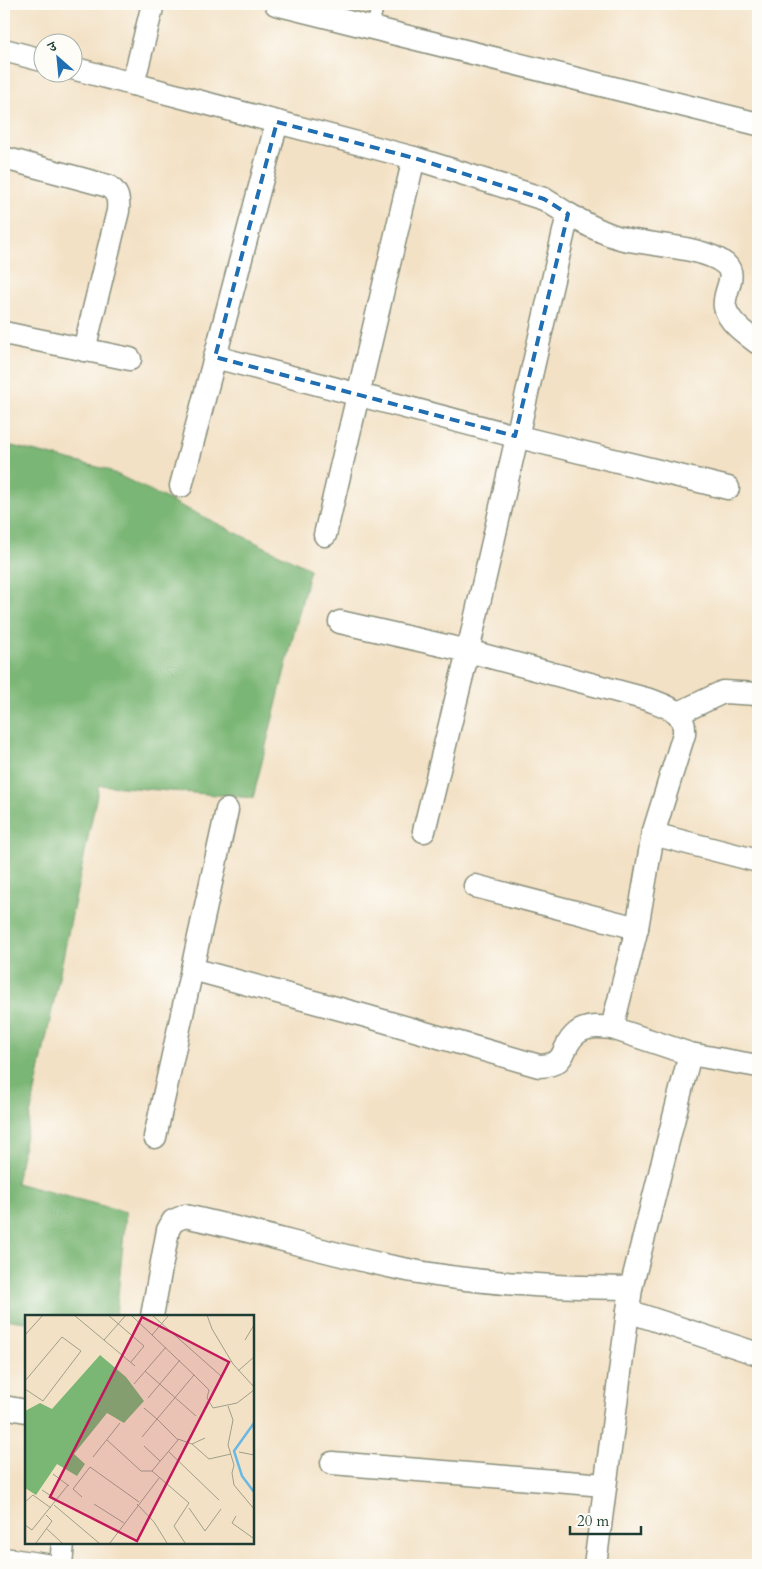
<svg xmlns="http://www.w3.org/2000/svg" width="762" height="1569" font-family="Cardo,'Noto Serif Devanagari',serif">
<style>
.forest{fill:#7ab674;stroke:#4c7a54}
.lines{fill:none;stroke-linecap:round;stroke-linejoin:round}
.service-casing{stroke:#898f7c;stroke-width:14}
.minor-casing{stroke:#898f7c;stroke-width:25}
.service{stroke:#fff;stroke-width:11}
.minor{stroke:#fff;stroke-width:22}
.marked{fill:none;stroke:#1f6fb2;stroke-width:4;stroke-dasharray:10 6;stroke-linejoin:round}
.inset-river{fill:none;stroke:#6ab8e4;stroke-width:2.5}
.inset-road{fill:none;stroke:#9e9f8b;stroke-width:1}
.view{fill:#c2185b;fill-opacity:0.15;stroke:#c2185b;stroke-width:2.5}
.inset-edge{fill:none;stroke:#1f3d34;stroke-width:2.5}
</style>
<rect width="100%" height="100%" fill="#fdfcf7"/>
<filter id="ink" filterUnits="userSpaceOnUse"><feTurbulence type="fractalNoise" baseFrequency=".02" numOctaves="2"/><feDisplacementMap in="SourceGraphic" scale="10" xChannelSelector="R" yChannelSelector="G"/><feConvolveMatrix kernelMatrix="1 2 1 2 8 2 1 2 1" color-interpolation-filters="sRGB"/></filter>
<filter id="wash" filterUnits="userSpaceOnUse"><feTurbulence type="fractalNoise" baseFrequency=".0096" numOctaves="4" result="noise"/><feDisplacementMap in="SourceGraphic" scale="20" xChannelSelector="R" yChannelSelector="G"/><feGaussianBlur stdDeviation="1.12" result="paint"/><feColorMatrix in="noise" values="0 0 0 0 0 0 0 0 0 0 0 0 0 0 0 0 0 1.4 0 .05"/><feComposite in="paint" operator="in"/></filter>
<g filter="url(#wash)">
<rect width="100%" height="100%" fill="#f3e1c5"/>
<polygon class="forest" points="4,444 106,469 310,569 253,798 99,785 16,1183 126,1212 116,1316 26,1316 26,1322 4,1319"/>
</g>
<g filter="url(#ink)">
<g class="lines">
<g class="service-casing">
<polyline id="service" points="372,29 378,4"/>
</g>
<g class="minor-casing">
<g id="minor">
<polyline points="276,4 758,124"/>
<polyline points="4,50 42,60"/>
<path d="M72,68L414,158L544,199L568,214L468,651L650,700C668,707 686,711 684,734L653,834L637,928L612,1028L690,1054L758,1066"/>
<polyline points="133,84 153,4"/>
<path d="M4,158L108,186C118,193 119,199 118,211L84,350"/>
<path d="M568,214C586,224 604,234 624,239C651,245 705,247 725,264C739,276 722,292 725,307C729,323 746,334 758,343"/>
<polyline points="4,333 130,359"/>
<polyline points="215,357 515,436 728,488"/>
<polyline points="181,486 277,122"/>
<polyline points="325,535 414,158"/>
<polyline points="340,622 468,651 424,831"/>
<polyline points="679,713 723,692 758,694"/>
<polyline points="653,834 758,861"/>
<polyline points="475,886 637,928"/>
<path d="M192,969L366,1016L539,1066C570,1065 559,1047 577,1033C587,1025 601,1027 612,1028"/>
<polyline points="155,1137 227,810"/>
<polyline points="628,1311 758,1354"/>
<path d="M152,1316L168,1230L173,1221L185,1216C255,1231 323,1252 393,1267C471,1284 552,1287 631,1288"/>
<polyline points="4,1407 26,1411"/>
<polyline points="332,1463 604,1485"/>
<polyline points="4,1559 46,1565"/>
<polyline points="61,1565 63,1543"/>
<polyline points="595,1565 631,1288 690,1054"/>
</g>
</g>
<use href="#service" class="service"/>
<use href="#minor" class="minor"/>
</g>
</g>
<path class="marked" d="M277,122L414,158L544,199L568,214L515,436L215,357Z"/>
<g transform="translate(25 1315)">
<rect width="229" height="229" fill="#f3e1c5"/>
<path d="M75,40L101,62L119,86L99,108L82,98L49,139L60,149L52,161L32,149L11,180L0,173V96L15,88L27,94Z" fill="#7ab674"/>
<path class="inset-river" d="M229,108L209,136L217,161L229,177"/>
<path class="inset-road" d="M49,0L110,51M83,0L119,31L106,47M106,0L169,60L132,104L153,125L127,156L164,188L149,211L160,228M127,0L196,61M182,0L187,14L208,49L229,72M0,20L18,0M127,20L144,0M79,25L101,0M220,25L229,10M120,56L171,101M213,56L229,42M169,60L184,75L182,83L188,93L212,88L229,75M0,66L37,22L56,36L18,86L0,74M109,69L141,32M123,83L155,45M203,91L208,105L203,130L209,150L207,158L209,170L229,194M117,122L132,104L119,93M153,124L167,129L180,123M82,125L116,156H127M167,129L184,144L206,139M119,131L135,146M143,136L194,185M214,137L229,140M68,142L95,108M28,159L44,171M17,175L32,185M57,182L48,174L65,152L114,187M0,187L8,180L26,193M69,189L99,208M112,189L129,207L142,228M29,190L74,228M164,193L180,216L196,194M211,201L207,208L228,223M0,210L7,215L43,170M22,214L37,228M11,228L27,206L21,200M85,228L134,163"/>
<path class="view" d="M117,2L204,47L112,226L25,182Z"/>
<rect width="229" height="229" class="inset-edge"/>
</g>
<rect width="762" height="1569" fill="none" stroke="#fdfcf7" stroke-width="20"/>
<g transform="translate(58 58) rotate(333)"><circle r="24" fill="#fdfcf7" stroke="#a4b0a9"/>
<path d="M0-4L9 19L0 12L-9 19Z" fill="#1f6fb2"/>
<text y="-8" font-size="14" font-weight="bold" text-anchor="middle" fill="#1f3d34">उ</text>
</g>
<path d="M570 1526v8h71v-8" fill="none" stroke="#1f3d34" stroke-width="2.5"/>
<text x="577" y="1526" font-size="15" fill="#1f3d34" stroke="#fdfcf7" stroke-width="4" paint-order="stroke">20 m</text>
</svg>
